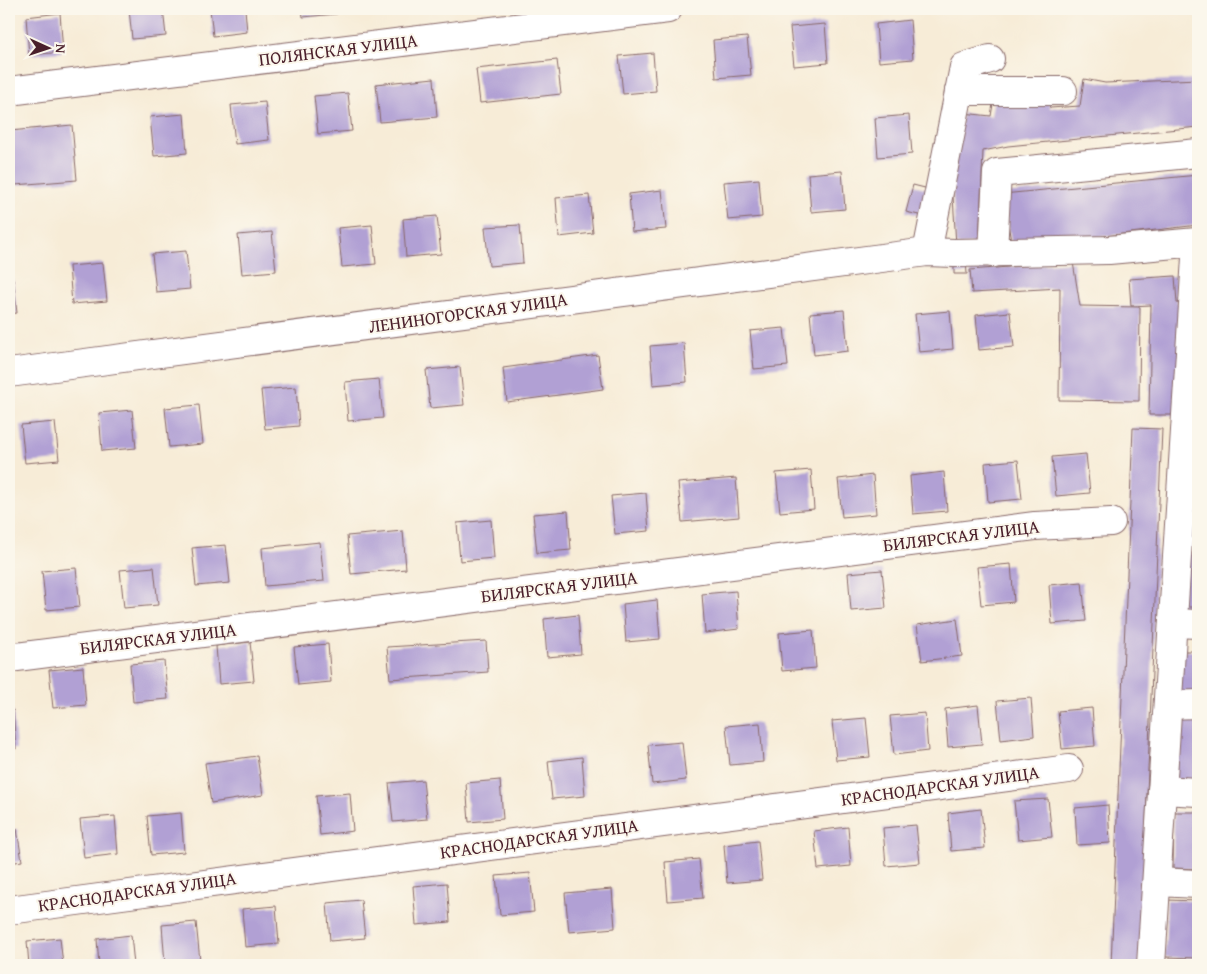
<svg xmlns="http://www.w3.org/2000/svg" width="1207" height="974" font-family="'Gentium Book Plus',serif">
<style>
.building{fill:#b1a0d4}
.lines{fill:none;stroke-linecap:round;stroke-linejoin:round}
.minor-casing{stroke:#876767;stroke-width:30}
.minor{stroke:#fff;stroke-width:28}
.labels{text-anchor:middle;stroke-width:4;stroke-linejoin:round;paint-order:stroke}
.street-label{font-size:18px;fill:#4a1f2b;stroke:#fbf7ec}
</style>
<rect width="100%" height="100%" fill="#fbf7ec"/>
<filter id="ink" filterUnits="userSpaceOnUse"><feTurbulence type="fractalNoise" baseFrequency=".02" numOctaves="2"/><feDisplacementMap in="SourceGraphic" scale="10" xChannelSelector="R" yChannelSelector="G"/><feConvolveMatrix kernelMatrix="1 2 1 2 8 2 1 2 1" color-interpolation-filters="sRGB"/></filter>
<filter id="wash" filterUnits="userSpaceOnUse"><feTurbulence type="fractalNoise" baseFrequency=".0096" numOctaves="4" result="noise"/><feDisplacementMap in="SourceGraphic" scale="20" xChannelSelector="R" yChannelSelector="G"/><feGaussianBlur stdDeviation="1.12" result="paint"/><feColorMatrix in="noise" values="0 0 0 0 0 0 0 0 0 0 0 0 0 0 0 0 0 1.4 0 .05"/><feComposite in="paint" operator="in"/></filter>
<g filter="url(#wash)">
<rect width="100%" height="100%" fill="#f7ecd7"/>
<g id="blocks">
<g class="building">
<polygon points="129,9 163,9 166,36 132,39"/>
<polygon points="210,9 245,9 247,32 213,36"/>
<polygon points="302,9 337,9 337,14 303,17"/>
<polygon points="60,13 63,52 29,55 26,17"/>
<polygon points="910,20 913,59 879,62 876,24"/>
<polygon points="825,24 828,63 794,66 790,27"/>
<polygon points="747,37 751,75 716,78 713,40"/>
<polygon points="653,53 656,91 623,94 619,56"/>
<polygon points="557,60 561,94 480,103 476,69"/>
<polygon points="434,78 437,117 380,122 376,84"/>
<polygon points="1084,79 1105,83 1198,79 1198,127 1008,146 983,151 979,243 956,245 952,180 963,113 991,116 994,98 1048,98 1050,108 1080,106"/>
<polygon points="348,93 352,131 318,134 314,96"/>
<polygon points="265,102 269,140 235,144 231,105"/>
<polygon points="184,114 187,153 154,156 150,117"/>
<polygon points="909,115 912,154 878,157 875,118"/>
<polygon points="72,125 77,180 15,185 10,131"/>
<polygon points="842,171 845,209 811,212 808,174"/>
<polygon points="1198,175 1198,225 1012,247 1003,194"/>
<polygon points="759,179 762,217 728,220 724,182"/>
<polygon points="913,185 929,189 923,216 906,212"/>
<polygon points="662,190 666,229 632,232 629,194"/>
<polygon points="589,195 593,233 559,237 556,198"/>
<polygon points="437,216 441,254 406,257 403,219"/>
<polygon points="372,225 376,264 342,267 338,228"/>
<polygon points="520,225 523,263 489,266 485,227"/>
<polygon points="272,232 276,271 242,274 238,235"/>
<polygon points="186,251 190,289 156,292 152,254"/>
<polygon points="954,260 966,260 967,274 954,274"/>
<polygon points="1073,262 1080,306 1140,307 1139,401 1059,400 1060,288 972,293 970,270"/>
<polygon points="103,263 107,301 72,304 69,266"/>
<polygon points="1175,276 1177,303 1185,305 1182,415 1149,415 1151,305 1131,306 1129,279"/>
<polygon points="13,279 17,313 9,314 9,280"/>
<polygon points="844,310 848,351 814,355 810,313"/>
<polygon points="950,311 953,349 919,352 915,314"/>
<polygon points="1010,312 1014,347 979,350 976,315"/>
<polygon points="784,328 788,366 754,369 750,331"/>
<polygon points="684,343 687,382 653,385 650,346"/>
<polygon points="598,355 603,389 507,402 503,368"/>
<polygon points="460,367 464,405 430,408 426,370"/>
<polygon points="379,379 383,418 348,421 345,382"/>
<polygon points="296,387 299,426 265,429 261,390"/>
<polygon points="199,405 203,444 169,447 165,408"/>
<polygon points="132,410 136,448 102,451 99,413"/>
<polygon points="55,422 59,460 25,463 21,425"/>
<polygon points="1133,428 1162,429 1140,965 1111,965"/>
<polygon points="1086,454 1090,493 1056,496 1052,457"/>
<polygon points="1018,460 1022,499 988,502 985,463"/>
<polygon points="811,470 814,509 780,512 776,473"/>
<polygon points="944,472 947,511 913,514 910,476"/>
<polygon points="873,475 876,514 842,517 838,479"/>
<polygon points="736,478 739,517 682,522 678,483"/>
<polygon points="646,493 649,531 615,534 611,496"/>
<polygon points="568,511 571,550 537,553 533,514"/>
<polygon points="491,520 494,558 460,561 457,523"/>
<polygon points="403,531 406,569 351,574 347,536"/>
<polygon points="320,542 324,581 265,586 262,548"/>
<polygon points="226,545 230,583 196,586 192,548"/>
<polygon points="1183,553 1198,554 1198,607 1181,607"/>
<polygon points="1011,564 1014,602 981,605 977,567"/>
<polygon points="154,567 158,605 124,608 120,570"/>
<polygon points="76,568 80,607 46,610 42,571"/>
<polygon points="882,570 886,608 851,611 848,573"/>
<polygon points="1082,582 1086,621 1052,624 1049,585"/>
<polygon points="736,591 739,629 705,633 702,594"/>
<polygon points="657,600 660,639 626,642 623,604"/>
<polygon points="578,615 581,654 547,657 544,619"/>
<polygon points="957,619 962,656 922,661 917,625"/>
<polygon points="813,630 816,668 782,671 779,633"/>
<polygon points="486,641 488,672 390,679 387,647"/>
<polygon points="250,642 254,681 219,684 216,646"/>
<polygon points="328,644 331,682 298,685 294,647"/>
<polygon points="1178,651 1198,651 1198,696 1179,697"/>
<polygon points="164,661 168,699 133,702 130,664"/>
<polygon points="83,667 86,705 53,708 49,670"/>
<polygon points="1031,698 1034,736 1001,740 997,701"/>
<polygon points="978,705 982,744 948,747 945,709"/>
<polygon points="1092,708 1095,746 1062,749 1058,711"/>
<polygon points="13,710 16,749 9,749 9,711"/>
<polygon points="925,713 928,751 894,755 890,716"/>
<polygon points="1198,717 1198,781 1172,780 1180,718"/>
<polygon points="866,718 870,757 836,760 832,721"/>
<polygon points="760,723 763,762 730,765 726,726"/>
<polygon points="682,742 686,780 652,784 648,745"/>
<polygon points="257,756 263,795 211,803 205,763"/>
<polygon points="582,757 585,796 552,799 548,761"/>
<polygon points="423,780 427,819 393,822 389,783"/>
<polygon points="500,780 503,819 469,822 466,783"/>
<polygon points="350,793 353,831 320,835 316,796"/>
<polygon points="1048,799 1052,837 1018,840 1014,801"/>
<polygon points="1108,805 1110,843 1077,845 1075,808"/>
<polygon points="981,809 985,848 951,851 948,813"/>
<polygon points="1174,812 1198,812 1198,869 1173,868"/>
<polygon points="181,813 184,852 151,855 147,816"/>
<polygon points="115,816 118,854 84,858 80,819"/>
<polygon points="916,825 920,863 886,866 883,828"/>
<polygon points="848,827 851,866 818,869 814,831"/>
<polygon points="17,829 22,861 9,863 9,831"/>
<polygon points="758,841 762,880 727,883 724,845"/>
<polygon points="699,859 703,898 668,901 665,862"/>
<polygon points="530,873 534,912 500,915 496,876"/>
<polygon points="447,883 450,922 416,925 413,886"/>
<polygon points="612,889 615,928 569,932 565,893"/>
<polygon points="361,900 365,938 330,941 327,903"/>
<polygon points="1167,900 1198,901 1198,958 1165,957"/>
<polygon points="276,906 279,944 245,947 242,909"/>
<polygon points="196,922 200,961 165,964 162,925"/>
<polygon points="131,935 134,965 99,965 97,939"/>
<polygon points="60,938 63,965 29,965 27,941"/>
</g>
</g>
</g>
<g filter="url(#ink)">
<use href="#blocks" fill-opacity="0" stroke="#876767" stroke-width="1"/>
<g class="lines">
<g class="minor-casing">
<g id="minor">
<polyline points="9,91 668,9"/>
<polyline points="959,91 1063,91"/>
<polyline points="927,252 964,67 990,59"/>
<polyline points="993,253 997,173 1198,153"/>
<polyline points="9,373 927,252 954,253 1109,250 1197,242 1151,965"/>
<polyline points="1173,623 1198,624"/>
<polyline points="9,658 1035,526 1111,522"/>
<polyline points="1168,705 1198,704"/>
<polyline points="1162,790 1198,792"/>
<polyline points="1157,882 1198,884"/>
<polyline points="9,910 1069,769"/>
</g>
</g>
<use href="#minor" class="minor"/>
</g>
</g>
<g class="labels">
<g class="street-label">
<text transform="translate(338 50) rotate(-7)" y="6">ПОЛЯНСКАЯ УЛИЦА</text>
<text transform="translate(468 313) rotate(-8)" y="6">ЛЕНИНОГОРСКАЯ УЛИЦА</text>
<text transform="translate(961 536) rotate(-7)" y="6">БИЛЯРСКАЯ УЛИЦА</text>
<text transform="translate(559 587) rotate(-7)" y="6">БИЛЯРСКАЯ УЛИЦА</text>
<text transform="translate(158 639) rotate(-7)" y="6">БИЛЯРСКАЯ УЛИЦА</text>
<text transform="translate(940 786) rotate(-8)" y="6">КРАСНОДАРСКАЯ УЛИЦА</text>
<text transform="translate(539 839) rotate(-8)" y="6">КРАСНОДАРСКАЯ УЛИЦА</text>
<text transform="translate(137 892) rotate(-8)" y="6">КРАСНОДАРСКАЯ УЛИЦА</text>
</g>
</g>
<rect width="1207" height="974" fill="none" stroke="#fbf7ec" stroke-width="30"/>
<g transform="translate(48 48) rotate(93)" stroke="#fbf7ec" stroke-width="4" paint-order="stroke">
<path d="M0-4L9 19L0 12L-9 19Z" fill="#4a1f2b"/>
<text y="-8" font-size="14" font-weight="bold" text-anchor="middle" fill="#4a1f2b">N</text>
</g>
</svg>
